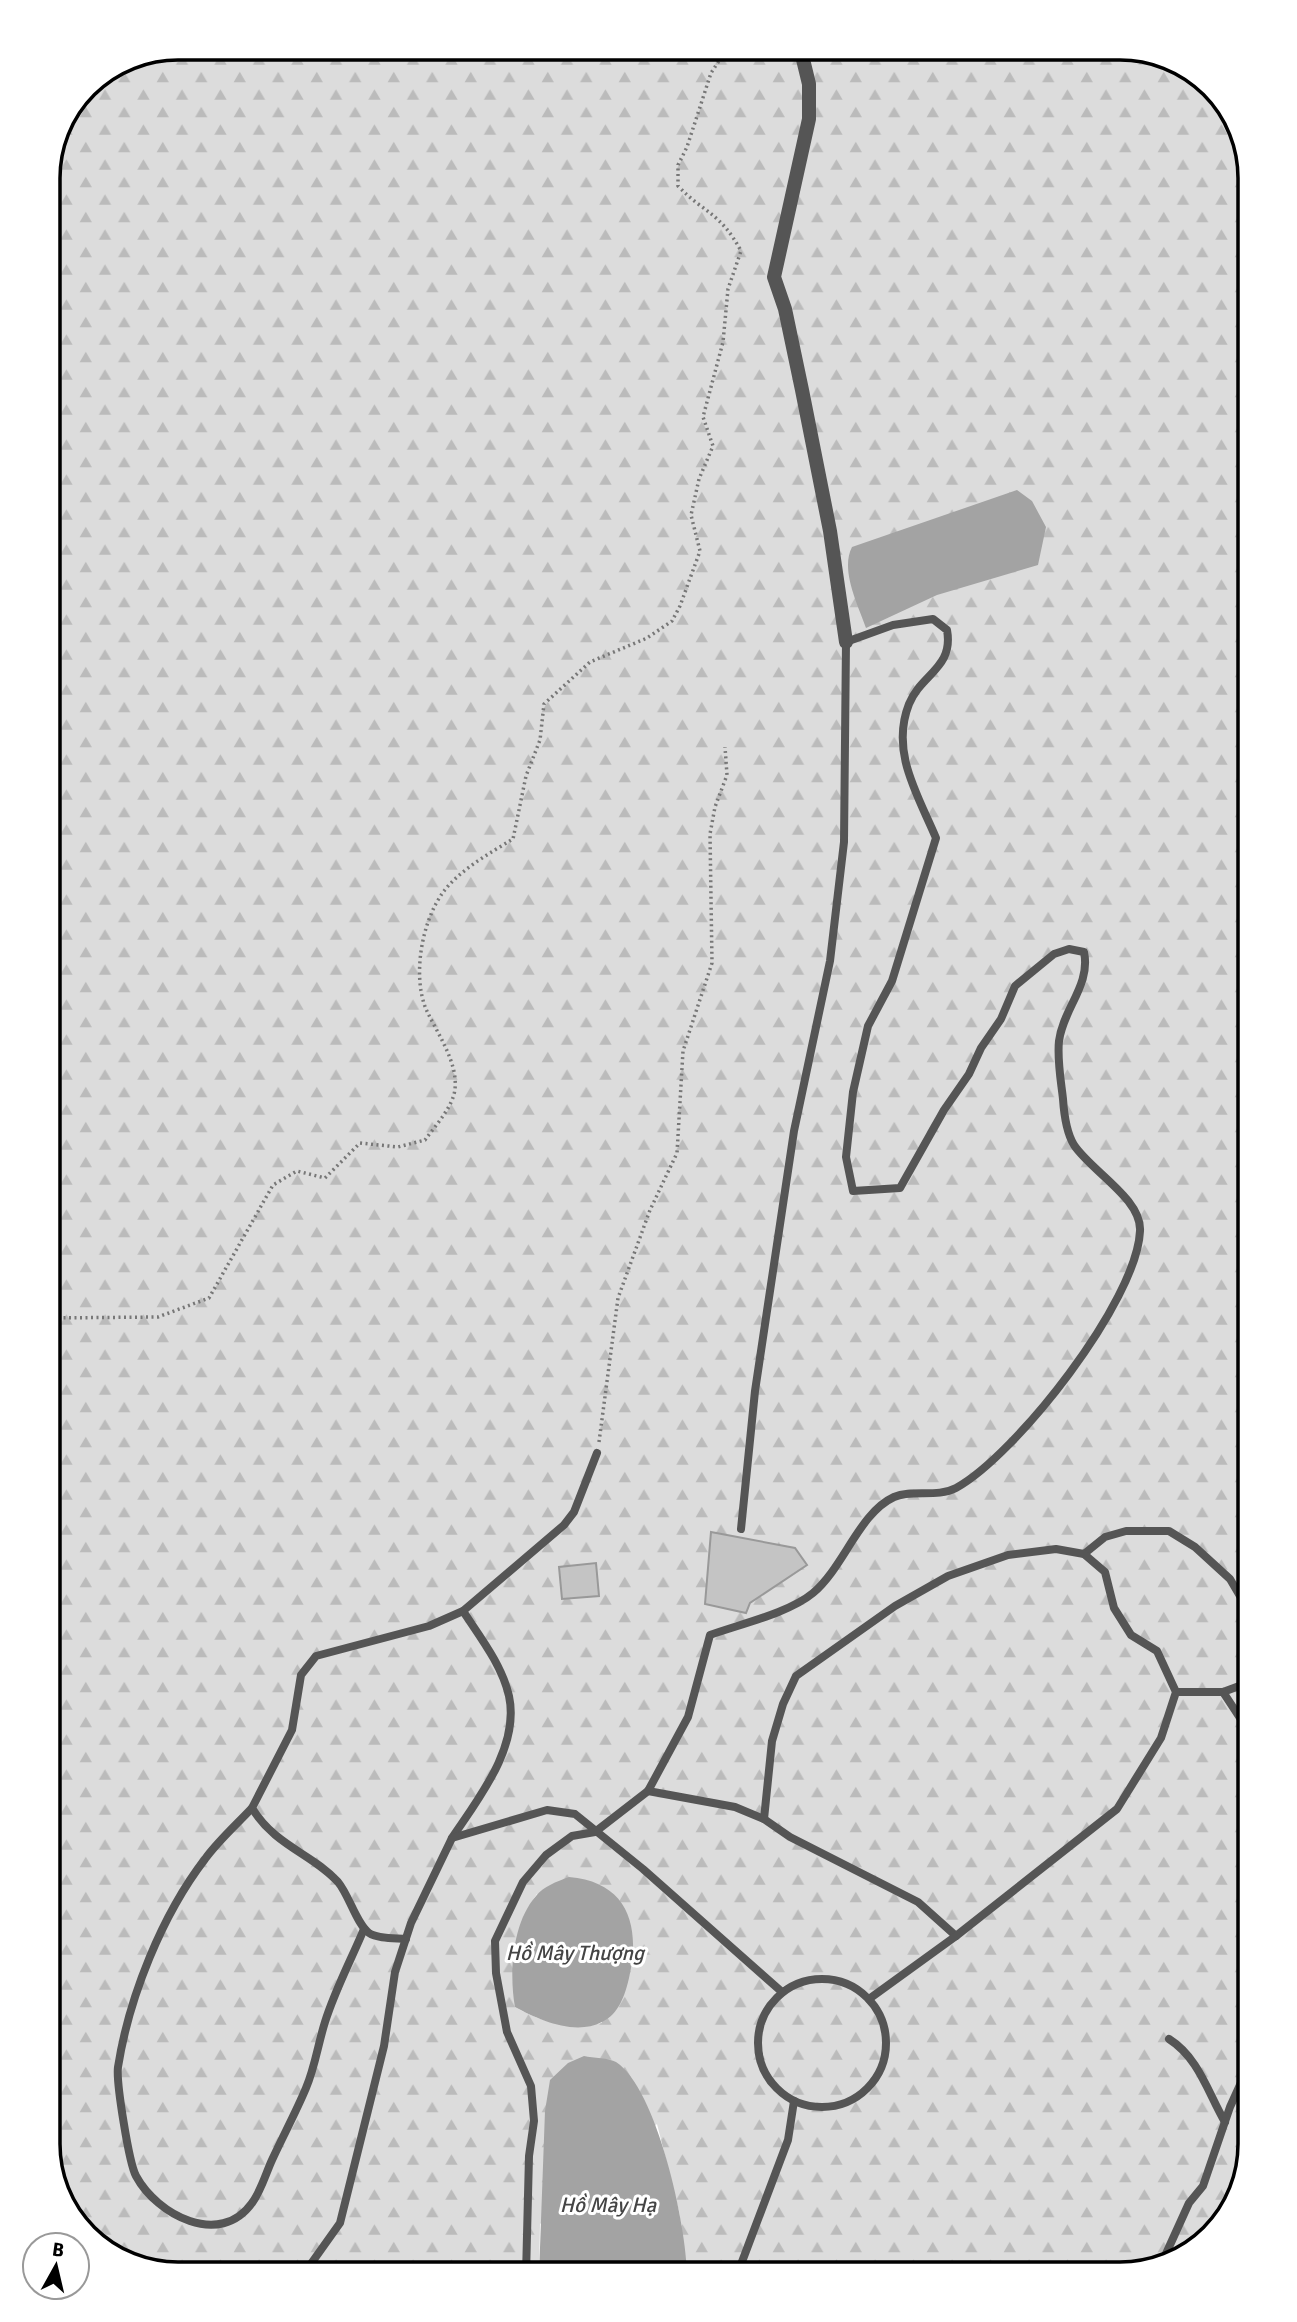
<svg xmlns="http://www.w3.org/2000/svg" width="1297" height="2322" font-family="Signika,sans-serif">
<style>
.forest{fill:url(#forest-firs);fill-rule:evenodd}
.water{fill:#a3a3a3}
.building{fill:#c4c4c4;stroke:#999;stroke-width:2}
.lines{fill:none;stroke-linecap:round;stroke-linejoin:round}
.path{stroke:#777;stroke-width:3.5;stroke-dasharray:2 3.5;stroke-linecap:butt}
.service{stroke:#555;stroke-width:8}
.minor{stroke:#555;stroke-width:14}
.labels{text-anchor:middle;stroke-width:6;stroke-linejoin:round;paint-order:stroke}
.water-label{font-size:21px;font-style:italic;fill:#444;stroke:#fff}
.rim{fill:none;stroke:#000;stroke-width:3.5}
</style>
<defs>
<pattern id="forest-firs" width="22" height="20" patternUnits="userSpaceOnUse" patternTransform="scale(1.75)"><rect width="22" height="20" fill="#dcdcdc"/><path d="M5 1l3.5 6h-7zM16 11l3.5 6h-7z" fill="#bbb"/></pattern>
</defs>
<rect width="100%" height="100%" fill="#fff"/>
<path class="forest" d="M177,47L1129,48L1192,69L1240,127L1250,177V2145L1228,2217L1170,2265L1120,2275H687L679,2211L657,2124L540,2224L539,2275L169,2274L105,2253L57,2195L47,2145L48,169L86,85L128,57ZM537,1894L602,2023C569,2028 544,2024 515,2007C515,1967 512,1927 537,1894Z"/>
<g class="water">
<path d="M1017,490L1032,501L1046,527L1038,565L937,595L866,628C858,605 840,570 852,547Z"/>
<path d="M569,1877C628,1882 641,1926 629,1978C625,1995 619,2014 602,2022C575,2036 539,2020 515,2007C509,1974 512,1923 536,1896C544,1886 556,1882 569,1877Z"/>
<path d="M584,2056C593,2058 609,2058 616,2062C657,2088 687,2227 687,2275H539L545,2111L550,2080L568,2063Z"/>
</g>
<g class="building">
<polygon points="711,1532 795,1548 807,1565 750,1603 746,1613 705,1604"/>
<polygon points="596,1563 599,1596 562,1599 559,1567"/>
</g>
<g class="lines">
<g class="path">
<polyline points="1125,48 1138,59 1196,73"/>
<path d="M47,1318L158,1317L209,1298L273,1185L297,1171L325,1178L360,1143L398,1147L425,1140C435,1126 453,1107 455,1089C458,1062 437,1033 426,1009C412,975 422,920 444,891C461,869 490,853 513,839L526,776L540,740L544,704L590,662L647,638L672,621L680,606L700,551L691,515L699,479L713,446L703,417L723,342L728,289L741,251C720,212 705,214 678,186V165L687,147L711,73L728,47"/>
<polyline points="599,1442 618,1298 650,1210 677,1153 683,1051 712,963 710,834 715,807 727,775 725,747"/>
<polyline points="1250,1492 1243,1485 1250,1463"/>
</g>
<g class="service">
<polyline points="1084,1554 1105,1537 1126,1531 1169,1531 1195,1547 1230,1579 1250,1613"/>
<polyline points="1176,1692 1223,1692 1250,1682"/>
<polyline points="1223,1692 1250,1733"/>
<polyline points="648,1791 735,1807 764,1819 790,1837 918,1902 956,1936"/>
<path d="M252,1808C236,1825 218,1841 205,1859C162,1915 129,1997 118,2067C116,2082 129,2163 136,2176C157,2215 220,2248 252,2203C261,2191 266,2173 272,2160C283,2136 296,2112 306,2088C315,2067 318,2044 325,2022C335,1990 351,1960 364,1929"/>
<polyline points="764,1819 772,1741 783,1704 796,1676 895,1606 948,1576 1008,1555 1056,1549 1084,1554 1105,1572 1114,1608 1131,1635 1157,1651 1176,1692 1161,1738 1117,1809 956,1936 869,1999"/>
<path d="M452,1838C478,1799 520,1747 509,1696C502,1665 480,1637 463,1611"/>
<path d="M406,1939C395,1938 378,1939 369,1933C357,1925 349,1895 338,1882C313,1854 275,1846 252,1808L292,1730L301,1675L316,1656L429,1626L463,1611L564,1525L574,1512L597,1453"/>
<circle cx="822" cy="2043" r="64"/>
<path d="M1169,2039C1199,2058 1208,2093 1225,2122"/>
<polyline points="1160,2267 1189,2203 1203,2186 1230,2107 1250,2063"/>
<polyline points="303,2275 340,2223 384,2046 395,1972 411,1923 452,1838 547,1810 575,1814 643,1869 782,1992"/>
<path d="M526,2275L529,2156L534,2121L531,2086L507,2032L496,1973L495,1941L523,1882L546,1855L572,1836L595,1832L648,1791L688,1717L710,1635C740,1624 789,1613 813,1593C844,1567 859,1513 894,1497C912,1489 937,1498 956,1488C1016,1455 1137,1301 1140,1231C1142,1199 1091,1171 1074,1145C1066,1132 1064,1114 1063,1099C1061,1081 1057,1060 1059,1041C1063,1009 1091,985 1084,952L1069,949L1054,954L1015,986L1001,1019L981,1048L969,1074L944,1110L900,1188L853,1191L846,1157L853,1092L868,1026L892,981L936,838C918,795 890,752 909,704C921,674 954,668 947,630L933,619L893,625L846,642L844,842L830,961L794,1131L755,1391L741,1529"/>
<polyline points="737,2275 788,2140 794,2101"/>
</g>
<polyline class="minor" points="800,47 809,84 809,119 774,277 785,309 802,390 830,531 846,642"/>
</g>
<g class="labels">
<g class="water-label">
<text x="575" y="1960">Hồ Mây Thượng</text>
<text x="608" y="2212">Hồ Mây Hạ</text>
</g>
</g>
<path d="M0 0H1297V2322H0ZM178 60H1120A118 118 0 0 1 1238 178V2144A118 118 0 0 1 1120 2262H178A118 118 0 0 1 60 2144V178A118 118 0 0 1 178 60Z" fill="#fff" fill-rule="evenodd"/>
<path class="rim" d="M178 60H1120A118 118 0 0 1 1238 178V2144A118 118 0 0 1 1120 2262H178A118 118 0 0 1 60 2144V178A118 118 0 0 1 178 60Z"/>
<g transform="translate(56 2266) rotate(8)"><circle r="33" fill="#ffffff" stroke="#999999" stroke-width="2"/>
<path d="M0-5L12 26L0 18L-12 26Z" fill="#000000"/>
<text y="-10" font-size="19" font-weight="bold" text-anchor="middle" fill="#000000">B</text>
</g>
</svg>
